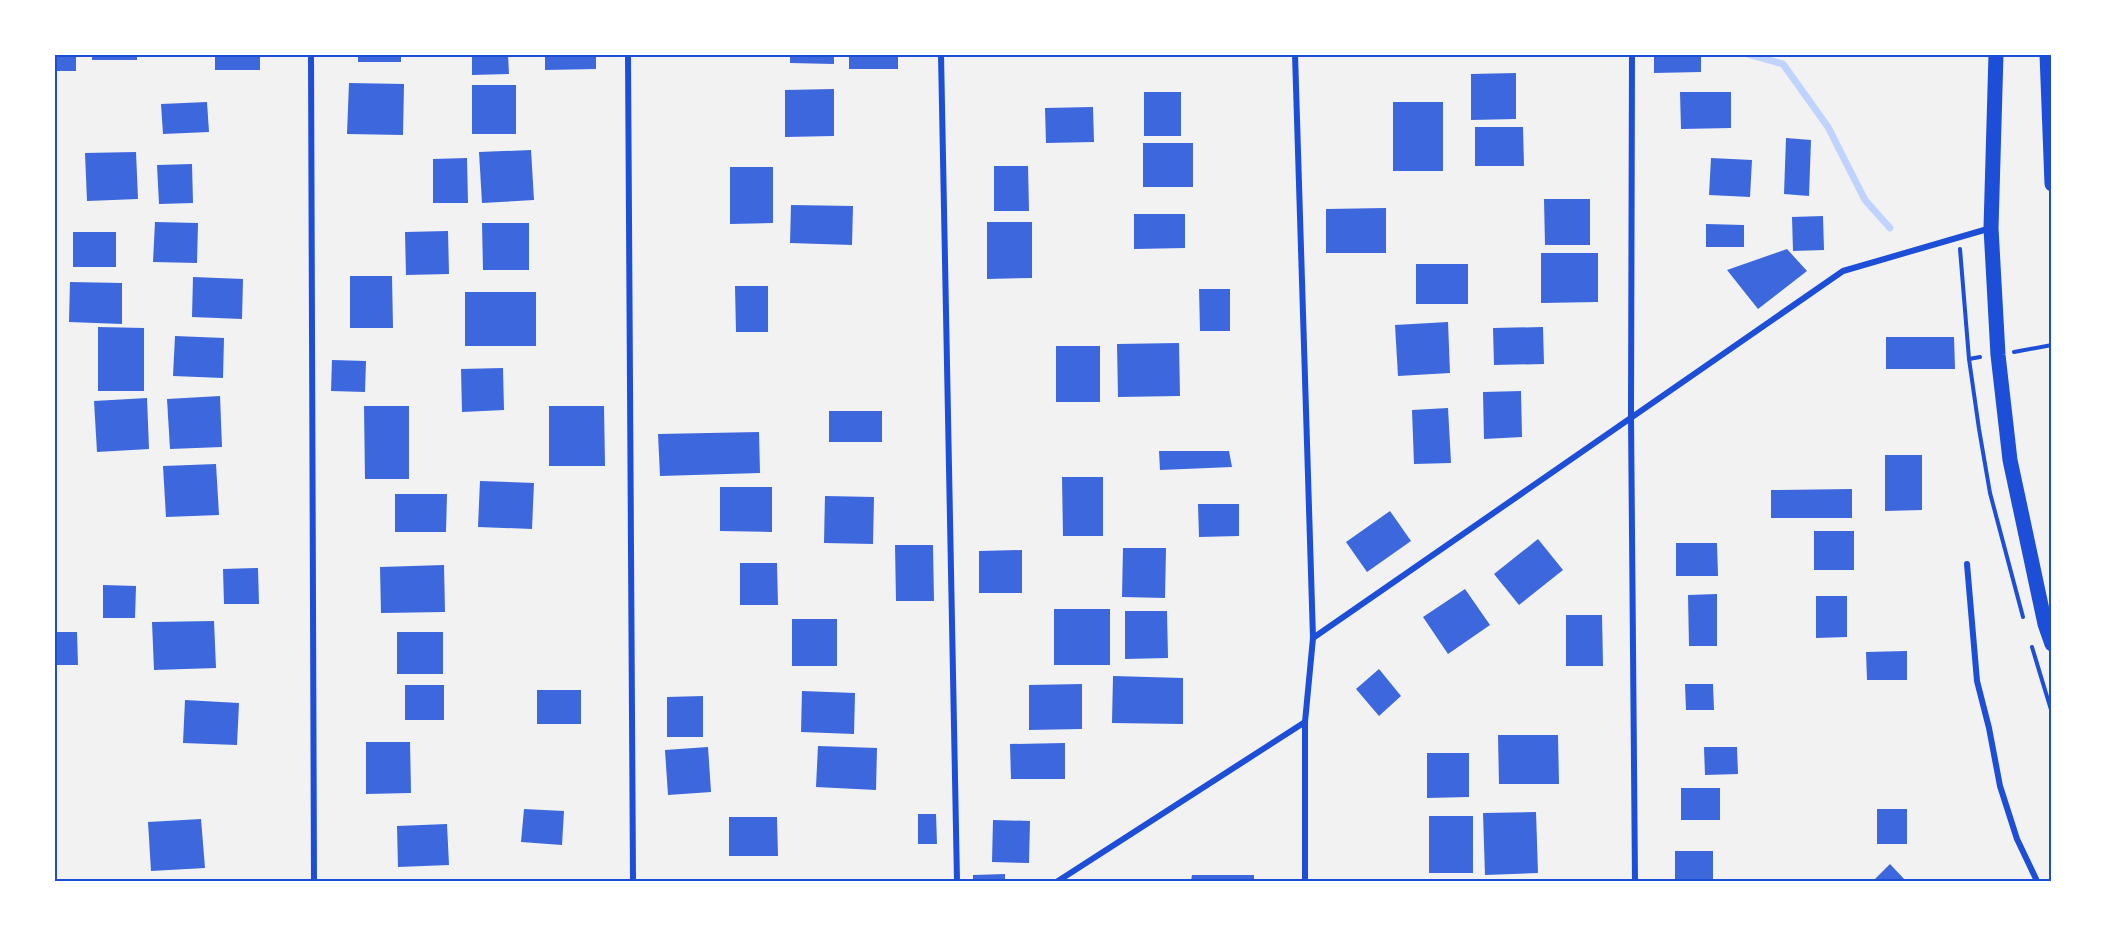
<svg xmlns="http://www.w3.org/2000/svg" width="2106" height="935" font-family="'IBM Plex Sans',sans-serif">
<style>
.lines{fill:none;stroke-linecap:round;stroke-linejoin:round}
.stream{stroke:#bfd3fe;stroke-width:7}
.building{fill:#3d67dc}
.path{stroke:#1d4ed8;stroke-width:4}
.minor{stroke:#1d4ed8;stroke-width:6}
.primary{stroke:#1d4ed8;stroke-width:15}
.neatline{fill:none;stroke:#1d4ed8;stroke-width:2}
</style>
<rect width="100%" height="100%" fill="#f2f2f2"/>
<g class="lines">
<polyline class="stream" points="1747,54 1783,64 1828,127 1865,200 1890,228"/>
</g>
<g class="building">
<rect x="54" y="54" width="22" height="17"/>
<rect x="92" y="54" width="45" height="6"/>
<rect x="215" y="54" width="45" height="16"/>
<rect x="358" y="54" width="43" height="8"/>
<polygon points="472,54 508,54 509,74 472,75"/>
<polygon points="545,54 596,54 596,69 545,70"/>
<polygon points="790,54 834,54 834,64 790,63"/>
<rect x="849" y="54" width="49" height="15"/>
<rect x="1405" y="54" width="52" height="3"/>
<rect x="1547" y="54" width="50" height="3"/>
<polygon points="1654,54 1701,54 1701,72 1654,73"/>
<polygon points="1516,73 1516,119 1471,120 1471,74"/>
<polygon points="349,83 404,84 403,135 347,134"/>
<rect x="472" y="85" width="44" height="49"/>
<polygon points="834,89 834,136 785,137 785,90"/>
<rect x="1144" y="92" width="37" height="44"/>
<polygon points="1680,92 1731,92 1731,128 1681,129"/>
<polygon points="207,102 209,132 163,134 161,104"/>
<rect x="1393" y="102" width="50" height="69"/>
<polygon points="1093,107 1094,142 1046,143 1045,108"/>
<polygon points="1475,127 1523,127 1524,166 1475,166"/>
<polygon points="1786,138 1811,140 1809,196 1784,194"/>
<rect x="1143" y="143" width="50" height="44"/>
<polygon points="531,150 534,200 482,203 479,152"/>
<polygon points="136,152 138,199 87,201 85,153"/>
<polygon points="467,158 468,203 433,203 433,159"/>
<polygon points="1711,158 1752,160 1750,197 1709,195"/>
<polygon points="192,164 193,203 159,204 157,165"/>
<polygon points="994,166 1028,166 1029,211 994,211"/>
<polygon points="730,167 773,167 773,223 730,224"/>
<polygon points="1544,199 1590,199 1590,245 1545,245"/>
<polygon points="791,205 853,206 852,245 790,243"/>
<polygon points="1386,208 1386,253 1326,253 1326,209"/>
<polygon points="1134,214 1185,214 1185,248 1134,249"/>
<polygon points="1823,216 1824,250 1793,251 1792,217"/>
<polygon points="155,222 198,223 197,263 153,262"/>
<polygon points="987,222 1032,222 1032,278 987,279"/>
<polygon points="482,223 529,223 529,270 483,270"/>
<polygon points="1706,224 1744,225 1744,247 1706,247"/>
<polygon points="448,231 449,274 406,275 405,232"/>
<rect x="73" y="232" width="43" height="35"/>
<polygon points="1787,249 1807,271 1758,309 1727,270"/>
<polygon points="1541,253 1598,253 1598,302 1541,303"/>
<rect x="1416" y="264" width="52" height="40"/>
<polygon points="350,276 392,276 393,328 350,328"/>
<polygon points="193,277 243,279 242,319 192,317"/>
<polygon points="70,282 122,283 122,324 69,322"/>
<polygon points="735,286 768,286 768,332 736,332"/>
<polygon points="1199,289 1230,289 1230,331 1200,331"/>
<rect x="465" y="292" width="71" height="54"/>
<polygon points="1448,322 1450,373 1398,376 1395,325"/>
<polygon points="98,327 144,328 144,391 98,391"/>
<polygon points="1543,327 1544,364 1494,365 1493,328"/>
<polygon points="175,336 224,338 223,378 173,376"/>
<polygon points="1886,337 1954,337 1955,369 1886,369"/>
<polygon points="1179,343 1180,396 1118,397 1117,344"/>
<rect x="1056" y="346" width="44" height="56"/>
<polygon points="332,360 366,361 365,392 331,391"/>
<polygon points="503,368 504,410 462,412 461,369"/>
<polygon points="1521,391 1522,437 1484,439 1483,392"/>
<polygon points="220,396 222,447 170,449 167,399"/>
<polygon points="147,398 149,449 97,452 94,401"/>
<polygon points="364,406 409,406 409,479 365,479"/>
<polygon points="549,406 604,406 605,466 549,466"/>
<polygon points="1448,408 1451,463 1414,464 1412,410"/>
<rect x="829" y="411" width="53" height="31"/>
<polygon points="759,432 760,473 660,476 658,434"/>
<polygon points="1159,451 1229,451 1232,467 1160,470"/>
<polygon points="1885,455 1922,455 1922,510 1885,511"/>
<polygon points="216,464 219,515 166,517 163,466"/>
<polygon points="1062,477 1103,477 1103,536 1063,536"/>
<polygon points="480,481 534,483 532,529 478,527"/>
<polygon points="720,487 772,487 772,532 720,531"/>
<polygon points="1852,489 1852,518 1771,518 1771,490"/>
<polygon points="395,494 447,494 446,532 395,532"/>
<polygon points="825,496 874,497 873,544 824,543"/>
<polygon points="1198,504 1239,504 1239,536 1199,537"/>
<polygon points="1390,511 1411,541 1367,572 1346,542"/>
<rect x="1814" y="531" width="40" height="39"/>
<polygon points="1538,539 1563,570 1519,605 1494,574"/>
<polygon points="1676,543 1717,543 1718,576 1676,576"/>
<polygon points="895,545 933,545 934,601 896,601"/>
<polygon points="1123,548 1166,548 1165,598 1122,597"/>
<polygon points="1022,550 1022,593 979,593 979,551"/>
<polygon points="740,563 777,563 778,605 740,605"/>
<polygon points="444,565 445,612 381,613 380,567"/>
<polygon points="258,568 259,604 224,604 223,569"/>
<polygon points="103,585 136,586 135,618 103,618"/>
<polygon points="1465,589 1490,625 1448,654 1423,617"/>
<polygon points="1717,594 1717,646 1689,646 1688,595"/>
<polygon points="1816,596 1847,596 1847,637 1816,638"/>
<rect x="1054" y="609" width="56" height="56"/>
<polygon points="1125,611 1167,611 1168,658 1125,659"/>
<polygon points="1566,615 1602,615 1603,666 1566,666"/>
<rect x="792" y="619" width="45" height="47"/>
<polygon points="214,621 216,668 154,670 152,622"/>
<polygon points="54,632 77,632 78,665 54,665"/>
<rect x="397" y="632" width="46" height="42"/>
<polygon points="1907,651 1907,680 1867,680 1866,652"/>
<polygon points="1379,669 1401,696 1379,716 1356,689"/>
<polygon points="1113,676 1183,678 1183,724 1112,723"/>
<polygon points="1082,684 1082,729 1029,730 1029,685"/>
<polygon points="1685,684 1713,684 1714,710 1686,710"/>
<rect x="405" y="685" width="39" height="35"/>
<rect x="537" y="690" width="44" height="34"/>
<polygon points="802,691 855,693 854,734 801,732"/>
<polygon points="703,696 703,737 667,737 667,697"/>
<polygon points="185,700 239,703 237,745 183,743"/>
<polygon points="1498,735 1558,735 1559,784 1499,784"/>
<polygon points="366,742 410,742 411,793 366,794"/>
<polygon points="1065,743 1065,779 1011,779 1010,744"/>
<polygon points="818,746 877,748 876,790 816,787"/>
<polygon points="708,747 711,792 668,795 665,750"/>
<polygon points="1704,747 1737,747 1738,774 1705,775"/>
<polygon points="1427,753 1469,753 1469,797 1427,798"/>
<rect x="1681" y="788" width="39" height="32"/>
<polygon points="524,809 564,811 562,845 521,842"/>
<rect x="1877" y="809" width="30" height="35"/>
<polygon points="1536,812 1538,873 1485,875 1483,813"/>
<polygon points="918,814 936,814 937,844 918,844"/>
<rect x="1429" y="816" width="44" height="57"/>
<polygon points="729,817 777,817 778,856 729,856"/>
<polygon points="201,819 205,868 151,871 148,822"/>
<polygon points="993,820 1030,821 1029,863 992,862"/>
<polygon points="447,824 449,865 398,867 397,826"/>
<rect x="1675" y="851" width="38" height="30"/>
<polygon points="1890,864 1906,881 1873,881"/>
<polygon points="1005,874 1005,881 973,881 973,875"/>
<polygon points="1192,875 1254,875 1254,881 1191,881"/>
<rect x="1554" y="879" width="56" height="2"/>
</g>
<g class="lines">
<g class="path">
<polyline points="1960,249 1969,359"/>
<polyline points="2014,352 2052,345"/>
<polyline points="1980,357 1969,359 1979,429 1990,493 2023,617"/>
<polyline points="2032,647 2052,713"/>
</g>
<g class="minor">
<polyline points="311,54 314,881"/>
<polyline points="628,54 633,881"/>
<polyline points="941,54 957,881"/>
<polyline points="1295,54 1313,638 1305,722 1305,881"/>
<polyline points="1632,54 1631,416 1635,881"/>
<polyline points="1967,564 1977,681 1989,728 2000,786 2017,839 2037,881"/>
<polyline points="1313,638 1843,271 1991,228"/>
<polyline points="1058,881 1305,722"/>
</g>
<g class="primary">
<polyline points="1996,54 1991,228 1998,355 2010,460 2045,624 2052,644"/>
<polyline points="2047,54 2052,184"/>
</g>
</g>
<rect width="2106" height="935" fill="none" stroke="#ffffff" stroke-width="111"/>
<rect x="56" y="56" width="1994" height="824" class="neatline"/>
</svg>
